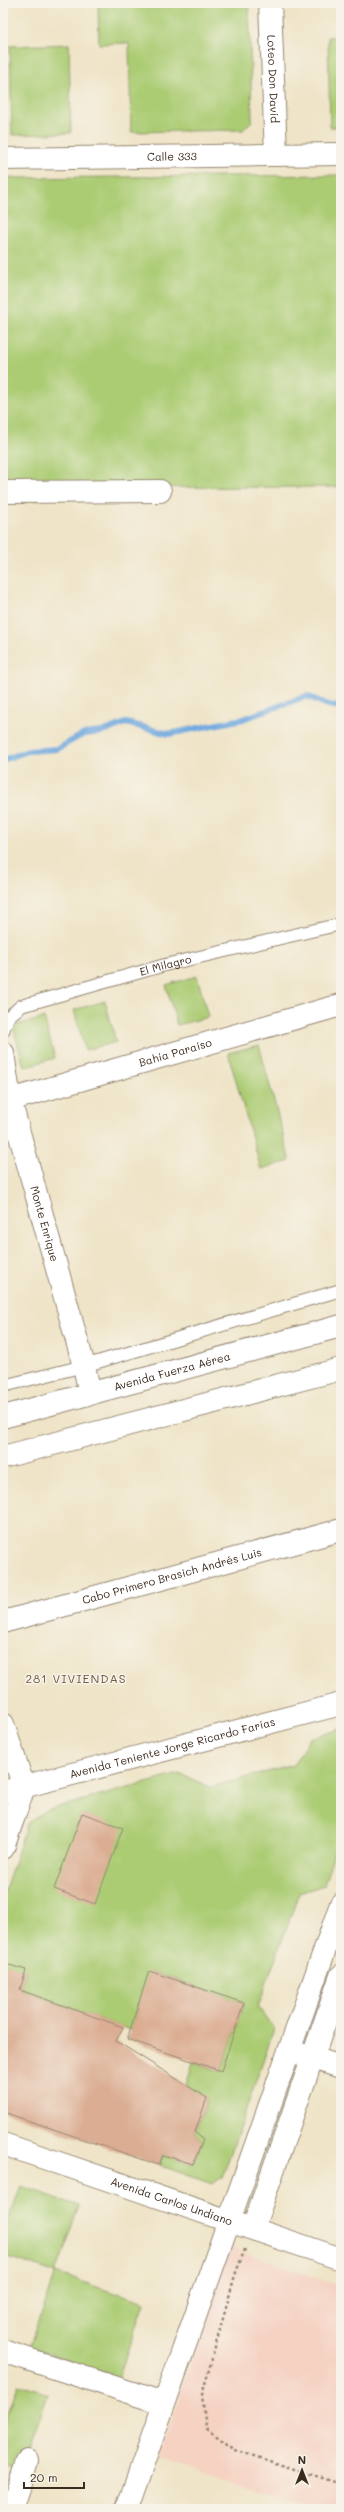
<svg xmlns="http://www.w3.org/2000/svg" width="344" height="2512" font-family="Mali,sans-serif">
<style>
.built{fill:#f5d2c2}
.green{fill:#abcc73;stroke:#737b48}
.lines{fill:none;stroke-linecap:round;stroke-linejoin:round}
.stream{stroke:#6ea8de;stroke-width:6}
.building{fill:#dbad93}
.lane-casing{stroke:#958772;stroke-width:14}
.street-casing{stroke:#958772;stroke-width:24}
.secondary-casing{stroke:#958772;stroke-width:24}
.path{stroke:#958772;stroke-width:2.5;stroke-dasharray:3 3;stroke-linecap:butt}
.lane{stroke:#fff;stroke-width:12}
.street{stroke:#fff;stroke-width:22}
.secondary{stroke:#fff;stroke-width:22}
.labels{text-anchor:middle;stroke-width:3;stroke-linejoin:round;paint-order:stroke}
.street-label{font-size:11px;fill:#3b2a1e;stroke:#f7f3e8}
.neighbourhood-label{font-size:12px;letter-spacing:1px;fill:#735847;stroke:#f7f3e8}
</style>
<rect width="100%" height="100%" fill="#f7f3e8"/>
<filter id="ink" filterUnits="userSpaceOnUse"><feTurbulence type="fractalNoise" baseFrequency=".025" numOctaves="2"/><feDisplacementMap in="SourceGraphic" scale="8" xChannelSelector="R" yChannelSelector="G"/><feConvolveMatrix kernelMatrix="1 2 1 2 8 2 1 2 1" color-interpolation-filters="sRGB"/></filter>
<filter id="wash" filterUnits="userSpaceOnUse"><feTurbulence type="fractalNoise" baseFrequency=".012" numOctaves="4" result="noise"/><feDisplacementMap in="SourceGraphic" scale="16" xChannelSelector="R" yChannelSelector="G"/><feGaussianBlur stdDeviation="0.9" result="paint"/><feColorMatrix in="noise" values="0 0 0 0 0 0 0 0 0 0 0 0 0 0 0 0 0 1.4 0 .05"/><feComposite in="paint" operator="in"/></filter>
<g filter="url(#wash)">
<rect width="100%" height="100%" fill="#efe4c7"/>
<polygon class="built" points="228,2247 341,2286 341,2509 312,2509 159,2458"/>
<g class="green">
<polygon points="98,3 249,3 252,121 243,130 131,132 129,43 99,44"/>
<polygon points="328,37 341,37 341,127 330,127"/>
<polygon points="69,44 71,133 12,135 10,46"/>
<polygon points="341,175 341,487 3,488 3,178"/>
<polygon points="197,976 208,1017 177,1025 166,985"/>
<polygon points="105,1001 116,1042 85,1050 74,1010"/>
<polygon points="44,1018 55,1058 24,1067 13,1026"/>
<polygon points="259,1045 290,1161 261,1169 228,1053"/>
<polygon points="341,1729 341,1830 324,1885 299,1893 258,2007 274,2029 222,2178 212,2184 159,2165 163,2155 193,2164 203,2140 195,2132 207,2099 186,2085 193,2062 221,2071 244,2003 150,1971 130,2030 20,1990 26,1970 3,1973 3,1896 27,1824 44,1811 179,1774 211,1787 293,1765 310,1738"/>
<polygon points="21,2186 80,2206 56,2273 144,2303 118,2378 30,2347 56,2273 3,2255 3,2236"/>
<polygon points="18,2384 48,2394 21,2472 3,2465 3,2428"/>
</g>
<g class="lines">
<polyline class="stream" points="3,760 28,751 57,749 84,734 102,732 126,723 169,734 243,719 307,696 328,705 341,707"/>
</g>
<g id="blocks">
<g class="building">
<polygon points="82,1813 123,1828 95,1904 54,1889"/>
<polygon points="6,1964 26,1970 20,1990 123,2027 116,2041 207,2098 195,2132 203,2140 193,2164 163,2155 159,2165 3,2112 3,1973"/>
<polygon points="149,1971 244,2003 221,2071 127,2039"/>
</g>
</g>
</g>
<g filter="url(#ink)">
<use href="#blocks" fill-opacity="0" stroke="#958772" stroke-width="1"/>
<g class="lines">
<g class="lane-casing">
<g id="lane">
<path id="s1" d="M3,1031L8,1017L21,1006L165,965L341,924"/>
<polyline points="3,1386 84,1366 341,1290"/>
</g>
</g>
<g class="street-casing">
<g id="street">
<path id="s2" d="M270,3L276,155"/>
<path id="s3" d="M3,159L341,154"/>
<polyline points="3,492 160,491"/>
<path id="s4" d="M3,1053L10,1100L84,1366L90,1394"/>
<path id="s5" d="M3,1099L10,1100L341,1005"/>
<polyline points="3,1457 341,1369"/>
<path id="s6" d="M3,1622L341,1530"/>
<polyline points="3,1724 24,1787 3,1848"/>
<path id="s7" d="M3,1792L341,1704"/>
<polyline points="300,2054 341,2067"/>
<polyline points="253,2228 341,1976"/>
<polyline points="3,2351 163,2403"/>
<polyline points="11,2509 27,2461"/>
<polyline points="127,2509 341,1904"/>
</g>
</g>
<g class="secondary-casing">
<g id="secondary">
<path id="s8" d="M3,1417L341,1326"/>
<path id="s9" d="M3,2144L341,2259"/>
</g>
</g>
<polyline class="path" points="245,2249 235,2275 202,2395 206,2428 235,2450 341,2484"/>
<use href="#lane" class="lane"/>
<use href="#street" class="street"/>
<use href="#secondary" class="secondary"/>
</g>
</g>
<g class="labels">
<g class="street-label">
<text dy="4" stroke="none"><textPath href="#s2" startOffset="76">Loteo Don David</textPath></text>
<text dy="4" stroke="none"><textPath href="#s3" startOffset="169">Calle 333</textPath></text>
<text dy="4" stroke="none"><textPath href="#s1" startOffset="182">El Milagro</textPath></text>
<text dy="4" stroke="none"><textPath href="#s5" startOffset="179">Bahía Paraíso</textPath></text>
<text dy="4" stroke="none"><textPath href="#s4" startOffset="176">Monte Enrique</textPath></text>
<text dy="4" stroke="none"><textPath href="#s8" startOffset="175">Avenida Fuerza Aérea</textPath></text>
<text dy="4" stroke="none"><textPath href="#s6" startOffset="175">Cabo Primero Brasich Andrés Luis</textPath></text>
<text dy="4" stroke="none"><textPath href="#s7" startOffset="175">Avenida Teniente Jorge Ricardo Farías</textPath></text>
<text dy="4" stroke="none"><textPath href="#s9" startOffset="178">Avenida Carlos Undiano</textPath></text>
</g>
<g class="neighbourhood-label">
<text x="76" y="1683">281 VIVIENDAS</text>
</g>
</g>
<rect width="344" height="2512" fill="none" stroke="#f7f3e8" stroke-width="16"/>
<g transform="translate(302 2470)" stroke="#f7f3e8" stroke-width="3" paint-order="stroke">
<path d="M0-3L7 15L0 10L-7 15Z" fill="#3b2a1e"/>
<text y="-6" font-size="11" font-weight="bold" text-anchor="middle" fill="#3b2a1e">N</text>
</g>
<path d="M24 2482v6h60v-6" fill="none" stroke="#3b2a1e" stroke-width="2"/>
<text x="30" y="2482" font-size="12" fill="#3b2a1e" stroke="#f7f3e8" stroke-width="3" paint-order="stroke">20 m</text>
</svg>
